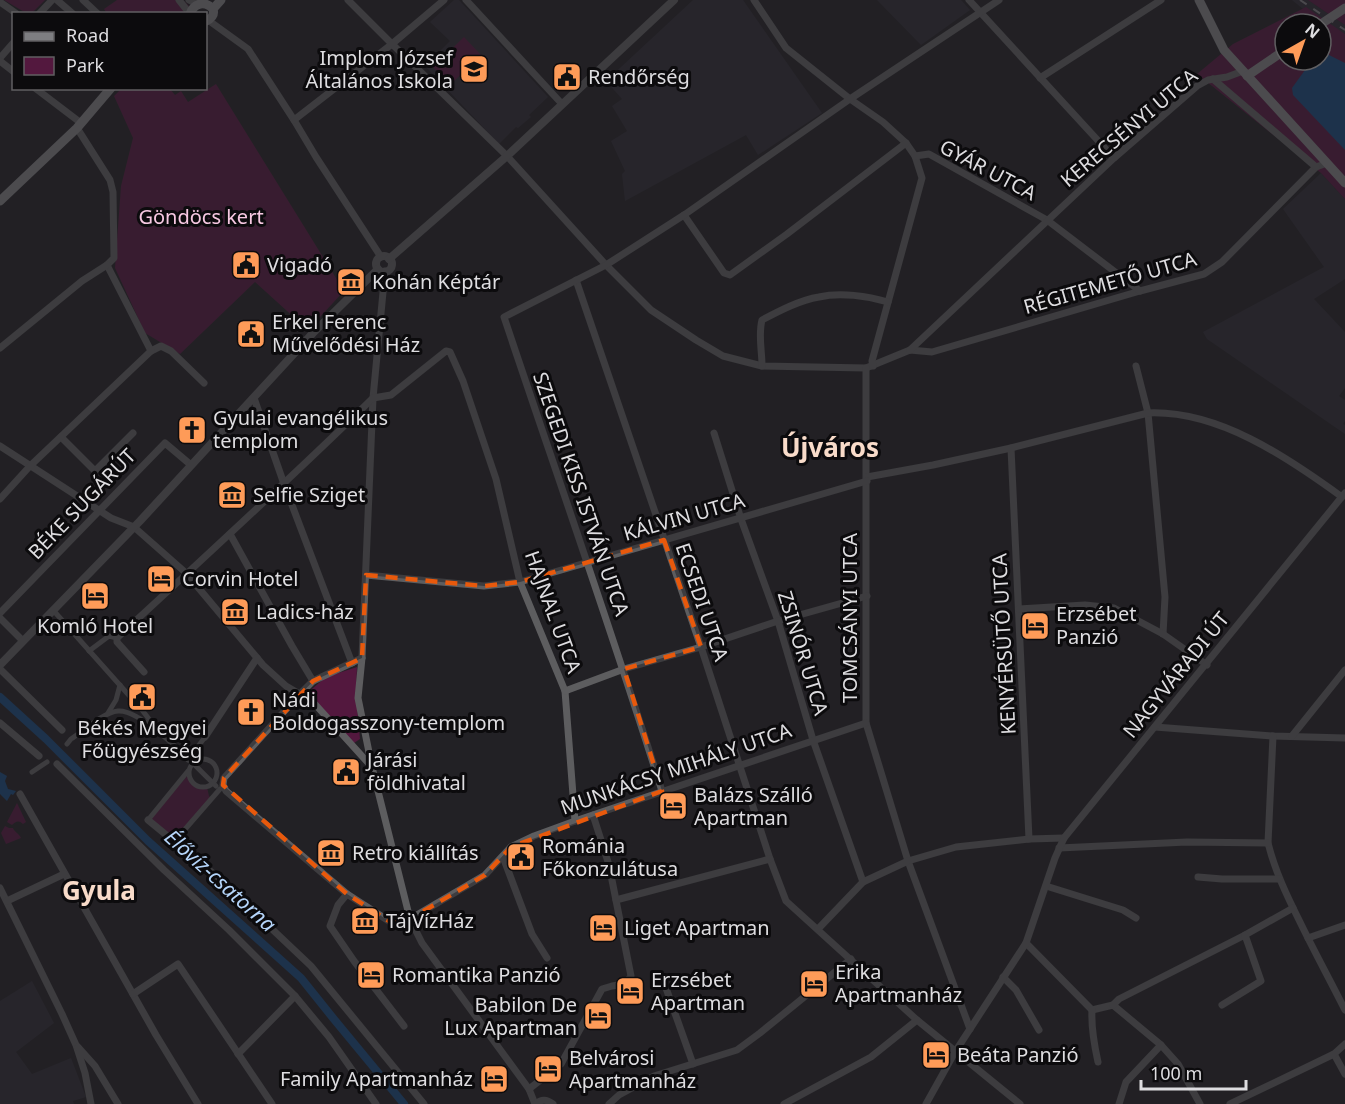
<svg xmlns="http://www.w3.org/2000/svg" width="1345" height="1104" font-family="'Noto Sans',sans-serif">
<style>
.built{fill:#2e2b34}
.green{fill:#53183e;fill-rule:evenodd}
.water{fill:#17477a}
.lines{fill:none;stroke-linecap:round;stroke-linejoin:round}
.canal{stroke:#17477a;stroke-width:8}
.pedestrian{stroke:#5d5d5f;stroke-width:5}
.minor{stroke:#5d5d5f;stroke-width:7}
.tertiary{stroke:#5d5d5f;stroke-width:8}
.secondary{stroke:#7e7e81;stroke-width:9}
.rail{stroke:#7b7a7e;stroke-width:2;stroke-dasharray:8 8;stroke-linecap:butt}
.marked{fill:none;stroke:#e8590c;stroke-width:4.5;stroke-dasharray:12 8;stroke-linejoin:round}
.labels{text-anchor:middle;stroke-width:6;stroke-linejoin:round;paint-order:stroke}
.poi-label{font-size:20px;fill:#dedde0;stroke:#0c0b0d;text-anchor:start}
.street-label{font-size:20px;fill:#dedde0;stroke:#0c0b0d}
.park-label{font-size:20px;fill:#f7c8e2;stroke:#0c0b0d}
.water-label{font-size:21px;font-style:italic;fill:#b5d5fa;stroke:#0c0b0d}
.district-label{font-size:26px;font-weight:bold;fill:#f8dbc9;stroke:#0c0b0d}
</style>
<rect width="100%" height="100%" fill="#222125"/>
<g class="built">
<polygon points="454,0 459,0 548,97 529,115 531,117 518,128 516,127 499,144 425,66 450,41 430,22"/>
<polygon points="693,0 743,0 822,113 758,155 746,135 625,201 622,174 625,171 611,141 627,131 612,106 622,99 606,81"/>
<polygon points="877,0 961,0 970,10 921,45"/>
<polygon points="1292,0 1308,0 1345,25 1345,34 1303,9"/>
<polygon points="1321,173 1345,199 1345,279 1314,299 1345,332 1345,388 1339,396 1345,400 1345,421 1343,424 1345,425 1345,434 1207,339 1203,332 1324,267 1283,209"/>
<polygon points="32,981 54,1023 16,1052 32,1074 71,1058 86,1097 73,1101 74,1104 0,1104 0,1001"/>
</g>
<g class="green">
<polygon points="4,0 45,0 32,13 26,13"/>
<polygon points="117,0 183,0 191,8 190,14 107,14 104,9"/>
<polygon points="1308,0 1345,0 1345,25"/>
<path d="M1306,7L1345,34V199L1321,173L1197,74L1233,44ZM1285,24H1321V60H1285Z"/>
<polygon points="464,37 481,55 450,85 433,67"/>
<polygon points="216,84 344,291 308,330 255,282 180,354 145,333 115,268 121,186 133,138 114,96 121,89 170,89 175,95 181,91 188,102"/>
<polygon points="357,667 356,695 360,739 354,743 306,694 326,677"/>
<path d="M189,774C191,783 197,788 207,787L209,796L212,799L174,842L148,820Z"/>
<path d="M17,803L26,822L23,824C19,820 16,821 12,825L7,822Z"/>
<path d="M5,826L9,828H13C14,832 19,833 21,838L6,844L1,833Z"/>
</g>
<g class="water">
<polygon points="1327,54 1345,63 1345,150 1293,95 1292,88 1305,70 1319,60 1321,60 1321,58"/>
<polygon points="0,772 7,776 5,781 8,789 16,791 13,795 11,794 7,801 0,794"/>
</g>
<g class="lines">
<polyline class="canal" points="0,697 46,739 148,841 301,978 333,1018 404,1104"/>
<g class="pedestrian">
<polyline points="53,610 142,710 156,728"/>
<polyline points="89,651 109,636 117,638"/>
<polyline points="108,713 116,700 120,685"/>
<path d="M67,744L71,739C83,731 104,712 118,711C143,709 197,768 216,786"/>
<circle cx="203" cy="773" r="14"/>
<polyline points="188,760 205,737"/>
<polyline points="32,772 47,762"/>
<polyline points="148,820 188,771"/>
<polyline points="174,842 220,789"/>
</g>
<g class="minor">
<polyline points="57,0 73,14"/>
<polyline points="83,0 98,14"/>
<polyline points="179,0 190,14"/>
<polyline points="189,0 198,4"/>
<polyline points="348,0 392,44 507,156 606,265 651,310 696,340 723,356 762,366 866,368 910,350 932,352 1140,291 1204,274 1222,262 1316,167 1327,163"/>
<polyline points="466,0 562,104"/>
<polyline points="754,0 786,48 850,99 883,122 906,143 915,156 922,178 872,361 873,366"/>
<polyline points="969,0 1114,158"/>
<polyline points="0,2 17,14"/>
<polyline points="39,14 52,0"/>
<polyline points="208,20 248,49 294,120 316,157 381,257"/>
<polyline points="0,58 14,42"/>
<polyline points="0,61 14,72"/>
<polyline points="1040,78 1161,0"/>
<polyline points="1213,79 1316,167"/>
<polyline points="35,88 81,123"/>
<polyline points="294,120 392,44 444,0"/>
<polyline points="77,128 110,180 113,192 114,258 107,265 151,351 161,346 171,351 204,383"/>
<polyline points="915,156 929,154 1047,220 1140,291"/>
<polyline points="684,215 724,273 730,275 787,234 906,143"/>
<polyline points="385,271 373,398 362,658 358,698 372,767 410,919 422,943 529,1089 535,1104"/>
<polyline points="576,280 701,647 770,859 786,901 917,1020 1020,1104"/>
<polyline points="0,348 82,281 107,265"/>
<polyline points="910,350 1114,158 1197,86 1208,80 1227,77 1243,71"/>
<path d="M762,366C762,350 758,335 762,320C779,311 800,300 819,297C840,292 868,296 888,302"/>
<polyline points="1136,366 1148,413 1165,597 1163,634"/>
<polyline points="866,368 866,723 908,861 970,1029"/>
<polyline points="254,398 284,484 352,663"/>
<polyline points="714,433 741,519 778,621 813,740 863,882"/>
<polyline points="61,437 95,471 133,433"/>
<polyline points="0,446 111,518 134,527 186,573 263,665 286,686 313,702 371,766"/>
<polyline points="1011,448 1029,839"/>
<path d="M867,477L933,465L1011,448L1148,413C1218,410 1287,457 1342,497"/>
<polyline points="0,499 30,466 151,351"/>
<polyline points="230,534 292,646 313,681"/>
<polyline points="366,575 484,586 520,582 867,481"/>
<polyline points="1019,609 1085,605 1114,608 1163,634 1207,665"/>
<polyline points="0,613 165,443 191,465"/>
<polyline points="0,618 23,641"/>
<polyline points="362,658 313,681 300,694 224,778 223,785 226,791 347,894 392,923 402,922 410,919 485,875 511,847 534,836 575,821 866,723"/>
<polyline points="0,669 62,730"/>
<path d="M144,672L117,642V638C203,559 289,480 373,398L391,395L446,351L450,352L463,381L496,479L520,582L565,691L575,821"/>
<polyline points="565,691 624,669 701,647 778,621 867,596"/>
<polyline points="0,723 39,756"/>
<polyline points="1155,727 1273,736 1345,738"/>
<path d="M1273,736L1268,843C1275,871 1287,896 1300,922C1314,951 1330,980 1345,1010"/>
<polyline points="1292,736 1345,670"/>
<polyline points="205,737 257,658"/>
<polyline points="57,764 164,870 229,930 295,996 329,1037 376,1104"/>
<path d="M662,791C612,632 557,475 504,317L606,265L684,215L850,99L999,0"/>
<polyline points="20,794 156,1035 198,1104"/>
<polyline points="148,820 215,875 311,966 424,1104"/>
<polyline points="1059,848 1187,842 1268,843"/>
<polyline points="503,857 532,934 547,958"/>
<polyline points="1198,877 1222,879 1279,879"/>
<polyline points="1046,886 1123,910 1136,918"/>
<polyline points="0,888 62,1014 76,1045 85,1073 91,1104"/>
<polyline points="347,894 338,905 330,926 354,961 404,1026"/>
<polyline points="616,900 770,859"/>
<polyline points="7,901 64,874"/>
<polyline points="818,929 863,882 908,861 956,847 1029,839 1064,838"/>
<polyline points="1308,938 1345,925"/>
<polyline points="1026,943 1092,1010 1113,1005 1161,1045 1178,1064 1200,1104"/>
<polyline points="1003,977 1016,990 1039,1030"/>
<polyline points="666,988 693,1064"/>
<polyline points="133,994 178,964 272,1104"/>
<polyline points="1113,1005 1119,999 1245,935 1293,908"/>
<polyline points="1222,1005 1261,981 1245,935"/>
<path d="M1092,1010C1091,1028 1094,1044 1098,1062"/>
<polyline points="78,1047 95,1066 118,1104"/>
<polyline points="238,1054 295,996"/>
<polyline points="1334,1054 1345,1074"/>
<polyline points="529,1089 561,1064 602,989 612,986 625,984 631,976 609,865 593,815"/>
<path d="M535,1104C541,1099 547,1099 553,1104"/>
<polyline points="609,1104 619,1095 654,1076 737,1050 760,1033 851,959"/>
<polyline points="784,1104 871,1057 917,1020"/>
<polyline points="926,1104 955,1052 1026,943 1055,858 1064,838 1345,493"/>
<polyline points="1119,1104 1126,1082 1161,1045"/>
<polyline points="1230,1104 1334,1054 1345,1044"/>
</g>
<g class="tertiary">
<circle cx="384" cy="264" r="8"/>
<polyline points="389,259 507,156 674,0"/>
<polyline points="0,665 140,521 313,333 378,269"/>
</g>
<g class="secondary">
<polyline points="1199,0 1224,50 1345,183"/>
<path d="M190,14C194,2 206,1 213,9"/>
<path d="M206,21C211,19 215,15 213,9L221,0"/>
<polyline points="1321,24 1345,8"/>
<polyline points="1247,76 1285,50"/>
<polyline points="0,201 77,128 111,88"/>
</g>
<polyline class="rail" points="1300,0 1345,30"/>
</g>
<path d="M0 0H1345V1104H0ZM664,540L701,647L624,669L662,791L511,847L485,875L410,919L392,923L347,894L223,785L224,778L313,681L362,658L366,575L484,586L520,582Z" fill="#222125" fill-opacity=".55" fill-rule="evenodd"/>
<path class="marked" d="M664,540L701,647L624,669L662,791L511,847L485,875L410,919L392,923L347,894L223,785L224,778L313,681L362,658L366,575L484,586L520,582Z"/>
<defs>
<g id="school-square" transform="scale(1.5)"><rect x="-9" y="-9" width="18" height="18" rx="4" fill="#fe9b58" stroke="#0c0b0d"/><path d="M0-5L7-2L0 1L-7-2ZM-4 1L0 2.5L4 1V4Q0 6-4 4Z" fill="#111"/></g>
<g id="civic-square" transform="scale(1.5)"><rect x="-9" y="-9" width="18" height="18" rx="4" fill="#fe9b58" stroke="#0c0b0d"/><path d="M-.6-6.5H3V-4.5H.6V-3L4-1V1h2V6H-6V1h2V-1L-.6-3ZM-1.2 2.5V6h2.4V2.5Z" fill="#111"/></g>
<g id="museum-square" transform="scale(1.5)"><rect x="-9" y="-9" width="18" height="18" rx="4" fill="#fe9b58" stroke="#0c0b0d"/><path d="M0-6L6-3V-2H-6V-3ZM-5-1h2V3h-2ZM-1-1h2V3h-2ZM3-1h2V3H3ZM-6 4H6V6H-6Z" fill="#111"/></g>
<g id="church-square" transform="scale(1.5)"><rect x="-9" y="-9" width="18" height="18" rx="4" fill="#fe9b58" stroke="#0c0b0d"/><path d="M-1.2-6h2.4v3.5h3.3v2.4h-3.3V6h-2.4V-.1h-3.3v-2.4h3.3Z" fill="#111"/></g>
<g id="hotel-square" transform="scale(1.5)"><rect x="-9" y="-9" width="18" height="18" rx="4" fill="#fe9b58" stroke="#0c0b0d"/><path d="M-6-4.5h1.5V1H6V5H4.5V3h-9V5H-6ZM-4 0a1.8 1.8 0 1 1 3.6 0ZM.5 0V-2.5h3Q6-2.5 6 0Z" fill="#111"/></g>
</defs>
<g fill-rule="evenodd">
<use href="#school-square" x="474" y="69"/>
<use href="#civic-square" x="567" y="77"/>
<use href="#civic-square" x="246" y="265"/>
<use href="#museum-square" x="351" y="282"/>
<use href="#civic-square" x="251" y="334"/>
<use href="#church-square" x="192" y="430"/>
<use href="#museum-square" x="232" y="495"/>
<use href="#hotel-square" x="161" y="579"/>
<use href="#hotel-square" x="95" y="596"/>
<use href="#museum-square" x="235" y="612"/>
<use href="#hotel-square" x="1035" y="626"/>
<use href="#civic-square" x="142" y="697"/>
<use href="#church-square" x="251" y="712"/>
<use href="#civic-square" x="346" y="772"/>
<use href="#hotel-square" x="673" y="806"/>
<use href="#museum-square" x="331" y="853"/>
<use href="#civic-square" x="521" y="857"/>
<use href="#museum-square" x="365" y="921"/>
<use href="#hotel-square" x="603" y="928"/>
<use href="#hotel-square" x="371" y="975"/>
<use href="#hotel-square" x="814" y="984"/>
<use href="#hotel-square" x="630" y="991"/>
<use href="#hotel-square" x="598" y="1016"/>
<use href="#hotel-square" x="936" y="1055"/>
<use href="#hotel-square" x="548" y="1069"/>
<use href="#hotel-square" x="494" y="1079"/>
</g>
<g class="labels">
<g class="poi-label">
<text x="453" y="65" text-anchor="end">Implom József<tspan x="453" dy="23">Általános Iskola</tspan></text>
<text x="588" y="84">Rendőrség</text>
<text x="267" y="272">Vigadó</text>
<text x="372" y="289">Kohán Képtár</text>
<text x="272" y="329">Erkel Ferenc<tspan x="272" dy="23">Művelődési Ház</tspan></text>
<text x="213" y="425">Gyulai evangélikus<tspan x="213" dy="23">templom</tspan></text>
<text x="253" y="502">Selfie Sziget</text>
<text x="182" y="586">Corvin Hotel</text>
<text x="256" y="619">Ladics-ház</text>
<text x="1056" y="621">Erzsébet<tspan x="1056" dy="23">Panzió</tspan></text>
<text x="95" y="633" text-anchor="middle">Komló Hotel</text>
<text x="272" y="707">Nádi<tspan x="272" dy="23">Boldogasszony-templom</tspan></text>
<text x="142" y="735" text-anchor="middle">Békés Megyei<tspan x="142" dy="23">Főügyészség</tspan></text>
<text x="367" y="767">Járási<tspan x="367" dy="23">földhivatal</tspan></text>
<text x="694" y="802">Balázs Szálló<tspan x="694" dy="23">Apartman</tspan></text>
<text x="542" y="853">Románia<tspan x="542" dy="23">Főkonzulátusa</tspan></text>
<text x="352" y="860">Retro kiállítás</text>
<text x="386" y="928">TájVízHáz</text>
<text x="624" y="935">Liget Apartman</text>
<text x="835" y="979">Erika<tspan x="835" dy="23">Apartmanház</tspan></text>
<text x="392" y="982">Romantika Panzió</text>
<text x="651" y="987">Erzsébet<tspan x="651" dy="23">Apartman</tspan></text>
<text x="577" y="1012" text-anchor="end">Babilon De<tspan x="577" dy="23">Lux Apartman</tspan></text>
<text x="957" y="1062">Beáta Panzió</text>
<text x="569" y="1065">Belvárosi<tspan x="569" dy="23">Apartmanház</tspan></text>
<text x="473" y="1086" text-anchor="end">Family Apartmanház</text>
</g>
<g class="street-label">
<text transform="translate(1129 128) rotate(-40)" y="7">KERECSÉNYI UTCA</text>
<text transform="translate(988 170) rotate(28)" y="7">GYÁR UTCA</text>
<text transform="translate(1110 283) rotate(-16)" y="7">RÉGITEMETŐ UTCA</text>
<text transform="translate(581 494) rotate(71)" y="7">SZEGEDI KISS ISTVÁN UTCA</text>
<text transform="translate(82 504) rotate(-46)" y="7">BÉKE SUGÁRÚT</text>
<text transform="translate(684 517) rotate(-16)" y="7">KÁLVIN UTCA</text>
<text transform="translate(702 602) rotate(71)" y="7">ECSEDI UTCA</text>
<text transform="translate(553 612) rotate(70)" y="7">HAJNAL UTCA</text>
<text transform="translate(850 618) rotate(-90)" y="7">TOMCSÁNYI UTCA</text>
<text transform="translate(1004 644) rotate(-93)" y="7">KENYÉRSÜTŐ UTCA</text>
<text transform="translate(803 653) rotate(73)" y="7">ZSINÓR UTCA</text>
<text transform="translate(1176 675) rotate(-51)" y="7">NAGYVÁRADI ÚT</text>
<text transform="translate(676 769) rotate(-19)" y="7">MUNKÁCSY MIHÁLY UTCA</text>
</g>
<g class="park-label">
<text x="201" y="224">Göndöcs kert</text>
</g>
<g class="water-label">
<text transform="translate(220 881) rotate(42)" y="7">Élővíz-csatorna</text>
</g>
<g class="district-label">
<text x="830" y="457">Újváros</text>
<text x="99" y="900">Gyula</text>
</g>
</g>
<rect x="12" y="12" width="195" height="78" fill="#0c0b0d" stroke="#605f61" stroke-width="1.5"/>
<rect x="24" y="32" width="30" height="9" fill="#7e7e81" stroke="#605f61" stroke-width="1.5"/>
<text x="66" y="42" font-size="18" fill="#dedde0">Road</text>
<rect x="24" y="57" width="30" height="18" fill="#53183e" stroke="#605f61" stroke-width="1.5"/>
<text x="66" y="72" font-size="18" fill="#dedde0">Park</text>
<g transform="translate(1303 42) rotate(40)"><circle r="28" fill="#0c0b0d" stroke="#605f61" stroke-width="1.5"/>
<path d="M0-4.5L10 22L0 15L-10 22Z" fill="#fe9b58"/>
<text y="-9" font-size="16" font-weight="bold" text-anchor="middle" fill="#dedde0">N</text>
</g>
<path d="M1141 1080v9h105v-9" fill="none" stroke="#dedde0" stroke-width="3"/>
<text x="1150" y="1080" font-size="18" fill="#dedde0" stroke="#0c0b0d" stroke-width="4.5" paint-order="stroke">100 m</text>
</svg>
